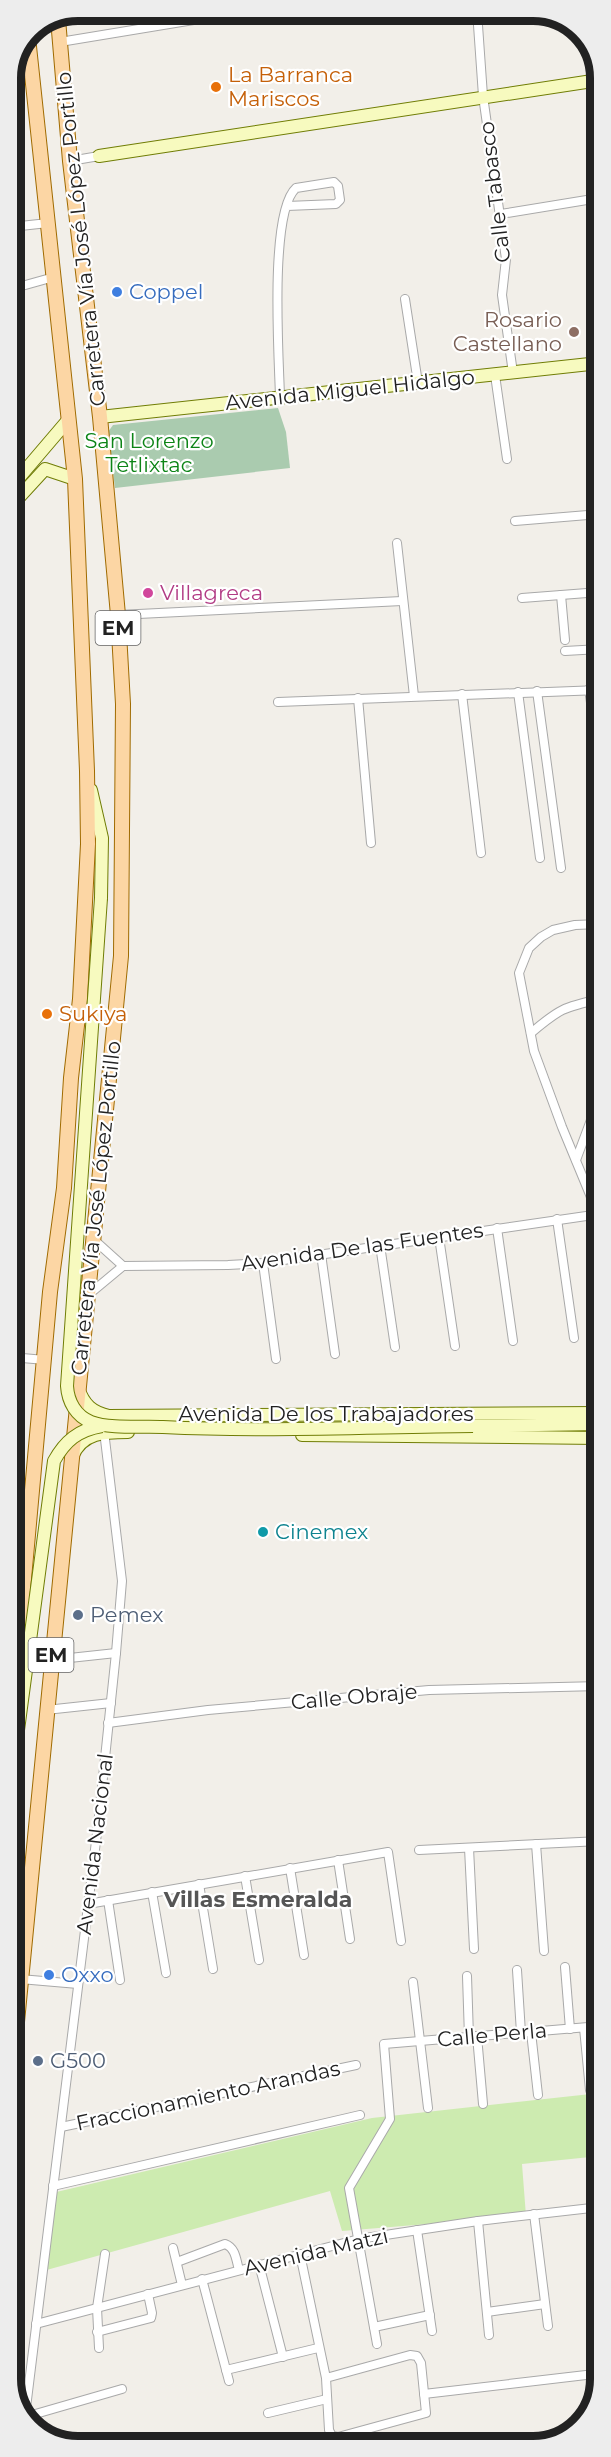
<svg xmlns="http://www.w3.org/2000/svg" width="611" height="2457" font-family="Montserrat,sans-serif">
<style>
.grass{fill:#cdebb0}
.cemetery{fill:#aacbaf}
.lines{fill:none;stroke-linecap:round;stroke-linejoin:round}
.street-casing{stroke:#a9a9a9;stroke-width:10}
.secondary-casing{stroke:#707d05;stroke-width:14}
.primary-casing{stroke:#a06b00;stroke-width:16}
.street{stroke:#fff;stroke-width:8}
.secondary{stroke:#f7fabf;stroke-width:12}
.primary{stroke:#fcd6a4;stroke-width:14}
.secondary-bridge-casing{stroke:#707d05;stroke-width:14;stroke-linecap:butt}
.secondary-bridge{stroke:#f7fabf;stroke-width:12}
.food-dot{fill:#e8710a;stroke:#fff;stroke-width:2}
.shop-dot{fill:#3f7fe0;stroke:#fff;stroke-width:2}
.education-dot{fill:#8d6e63;stroke:#fff;stroke-width:2}
.hotel-dot{fill:#d1479c;stroke:#fff;stroke-width:2}
.culture-dot{fill:#0f9aa8;stroke:#fff;stroke-width:2}
.service-dot{fill:#5c6f8a;stroke:#fff;stroke-width:2}
.labels{text-anchor:middle;stroke-width:4.5;stroke-linejoin:round;paint-order:stroke}
.shield{fill:#fff;stroke:#646464;stroke-width:1.5}
.shield-label{font-size:20px;font-weight:bold;fill:#222}
.food-label{font-size:21px;fill:#c56008;stroke:#fff;text-anchor:start}
.street-label{font-size:21px;fill:#222;stroke:#fff}
.shop-label{font-size:21px;fill:#366cbe;stroke:#fff;text-anchor:start}
.education-label{font-size:21px;fill:#785e54;stroke:#fff;text-anchor:end}
.park-label{font-size:21px;fill:#0c8416;stroke:#fff}
.hotel-label{font-size:21px;fill:#b23c85;stroke:#fff;text-anchor:start}
.culture-label{font-size:21px;fill:#0d838f;stroke:#fff;text-anchor:start}
.service-label{font-size:21px;fill:#4e5e75;stroke:#fff;text-anchor:start}
.neighbourhood-label{font-size:22px;font-weight:bold;fill:#555;stroke:#fff}
.rim{fill:none;stroke:#222;stroke-width:8}
</style>
<rect width="100%" height="100%" fill="#f2efe9"/>
<polygon class="grass" points="600,2093 600,2156 522,2164 526,2216 342,2231 330,2191 43,2271 52,2193 372,2118"/>
<polygon class="cemetery" points="278,408 286,432 290,468 115,488 108,432 113,425"/>
<g class="lines">
<g class="street-casing">
<g id="street">
<polyline points="477,11 483,96 506,259 502,295 513,373"/>
<polyline points="60,42 248,11"/>
<polyline points="70,161 99,156"/>
<polyline points="501,214 599,198"/>
<polyline points="11,227 48,223"/>
<polyline points="11,289 54,277"/>
<polyline points="405,299 418,383"/>
<polyline points="495,375 507,459"/>
<path d="M280,397C279,358 269,212 296,188L334,182L338,186L340,200L336,204L287,206"/>
<polyline points="515,521 600,514"/>
<polyline points="397,543 414,696"/>
<polyline points="561,595 565,640"/>
<polyline points="522,598 600,592"/>
<polyline points="118,615 402,601"/>
<polyline points="565,651 600,649"/>
<polyline points="589,689 600,764"/>
<polyline points="537,691 561,868"/>
<polyline points="518,692 540,858"/>
<polyline points="462,694 481,853"/>
<polyline points="358,698 371,843"/>
<polyline points="278,702 600,690"/>
<path d="M531,1033C559,1009 564,1007 600,999"/>
<polyline points="576,1160 600,1096"/>
<polyline points="598,1214 562,1127 534,1051 519,973 529,948 541,937 553,930 575,925 600,924"/>
<polyline points="557,1219 574,1338"/>
<polyline points="497,1228 513,1341"/>
<polyline points="439,1237 455,1346"/>
<polyline points="92,1238 123,1266"/>
<polyline points="380,1245 395,1347"/>
<polyline points="321,1254 335,1354"/>
<polyline points="263,1263 276,1359"/>
<polyline points="87,1296 123,1266 228,1265 263,1263 600,1214"/>
<polyline points="11,1357 45,1360"/>
<polyline points="51,1660 116,1653"/>
<polyline points="46,1710 111,1703"/>
<polyline points="108,1723 208,1710 429,1690 600,1686"/>
<polyline points="536,1844 544,1951"/>
<polyline points="469,1848 474,1949"/>
<polyline points="419,1850 600,1841"/>
<polyline points="338,1860 350,1939"/>
<polyline points="290,1868 304,1955"/>
<polyline points="245,1876 259,1960"/>
<polyline points="199,1884 213,1969"/>
<polyline points="152,1892 166,1973"/>
<polyline points="108,1900 120,1980"/>
<polyline points="88,1904 388,1852 401,1941"/>
<polyline points="565,1967 570,2029"/>
<polyline points="517,1970 521,2033"/>
<polyline points="467,1976 469,2037"/>
<polyline points="20,1979 78,1984"/>
<polyline points="413,1982 428,2108"/>
<polyline points="584,2028 590,2090"/>
<polyline points="531,2032 538,2095"/>
<polyline points="477,2036 483,2104"/>
<polyline points="61,2127 356,2065"/>
<polyline points="53,2186 360,2115"/>
<polyline points="592,2208 600,2298"/>
<polyline points="534,2214 548,2326"/>
<polyline points="478,2221 489,2335"/>
<polyline points="417,2230 432,2331"/>
<polyline points="173,2248 182,2285"/>
<polyline points="300,2254 326,2378 329,2430 332,2436 338,2437 426,2413 421,2363 417,2356 410,2355 326,2378"/>
<path d="M177,2262L225,2244C236,2248 236,2260 239,2270"/>
<polyline points="259,2264 283,2357"/>
<polyline points="202,2279 229,2381"/>
<polyline points="487,2312 545,2304"/>
<polyline points="36,2324 359,2239 478,2221 600,2207"/>
<polyline points="374,2327 430,2315"/>
<polyline points="97,2332 151,2318 152,2313 148,2294"/>
<polyline points="377,2344 349,2188 390,2119 384,2044 600,2026"/>
<polyline points="99,2348 97,2308 105,2254"/>
<polyline points="226,2370 318,2348"/>
<polyline points="424,2394 586,2375"/>
<polyline points="268,2413 327,2399"/>
<polyline points="25,2416 98,1825 116,1653 122,1581 104,1431"/>
<polyline points="25,2417 122,2389"/>
</g>
</g>
<g class="secondary-casing">
<g id="secondary">
<polyline points="99,156 599,80"/>
<polyline points="100,417 599,363"/>
<polyline points="11,487 69,419"/>
<polyline points="11,506 45,469 75,479"/>
<polyline points="91,790 102,838 101,898"/>
<path d="M78,1388C84,1405 92,1412 109,1416L600,1413"/>
<polyline points="473,1426 600,1424"/>
<polyline points="302,1435 600,1438"/>
<path d="M72,1457C82,1432 105,1432 128,1432"/>
<polyline points="11,1771 16,1745"/>
</g>
</g>
<g class="primary-casing">
<g id="primary">
<polyline points="11,1722 50,1292 64,1188 71,1078 80,999 88,844 87,771 75,479 28,37"/>
<polyline points="12,2073 121,956 123,704 118,615 100,417 70,161 58,19"/>
</g>
</g>
<use href="#street" class="street"/>
<use href="#secondary" class="secondary"/>
<use href="#primary" class="primary"/>
<g class="secondary-bridge-casing">
<g id="secondary-bridge">
<path d="M101,898L67,1386C68,1402 76,1416 91,1422C109,1429 143,1426 163,1427C266,1432 370,1427 473,1426"/>
<path d="M16,1745L54,1461C65,1441 78,1430 102,1426"/>
</g>
</g>
<use href="#secondary-bridge" class="secondary-bridge"/>
</g>
<g class="food-dot">
<circle cx="216" cy="87" r="6"/>
<circle cx="47" cy="1014" r="6"/>
</g>
<g class="shop-dot">
<circle cx="117" cy="292" r="6"/>
<circle cx="49" cy="1975" r="6"/>
</g>
<circle class="education-dot" cx="574" cy="332" r="6"/>
<circle class="hotel-dot" cx="148" cy="593" r="6"/>
<circle class="culture-dot" cx="263" cy="1532" r="6"/>
<g class="service-dot">
<circle cx="78" cy="1615" r="6"/>
<circle cx="38" cy="2061" r="6"/>
</g>
<g class="labels">
<g class="shield">
<rect x="95.5" y="611" width="45" height="34" rx="4.5"/>
<rect x="28.5" y="1638" width="45" height="34" rx="4.5"/>
</g>
<g class="shield-label">
<text x="118" y="635">EM</text>
<text x="51" y="1662">EM</text>
</g>
<g class="food-label">
<text x="228" y="82">La Barranca<tspan x="228" dy="24">Mariscos</tspan></text>
<text x="59" y="1021">Sukiya</text>
</g>
<g class="street-label">
<text transform="translate(495 192) rotate(-97)" y="7">Calle Tabasco</text>
<text transform="translate(81 239) rotate(-96)" y="7">Carretera Vía José López Portillo</text>
<text transform="translate(350 390) rotate(-6)" y="7">Avenida Miguel Hidalgo</text>
<text transform="translate(96 1208) rotate(-84)" y="7">Carretera Vía José López Portillo</text>
<text transform="translate(362 1247) rotate(-8)" y="7">Avenida De las Fuentes</text>
<text x="326" y="1421">Avenida De los Trabajadores</text>
<text transform="translate(354 1697) rotate(-5)" y="7">Calle Obraje</text>
<text transform="translate(95 1844) rotate(-83)" y="7">Avenida Nacional</text>
<text transform="translate(492 2035) rotate(-5)" y="7">Calle Perla</text>
<text transform="translate(208 2096) rotate(-12)" y="7">Fraccionamiento Arandas</text>
<text transform="translate(316 2252) rotate(-13)" y="7">Avenida Matzi</text>
</g>
<g class="shop-label">
<text x="129" y="299">Coppel</text>
<text x="61" y="1982">Oxxo</text>
</g>
<g class="education-label">
<text x="562" y="327">Rosario<tspan x="562" dy="24">Castellano</tspan></text>
</g>
<g class="park-label">
<text x="149" y="448">San Lorenzo<tspan x="149" dy="24">Tetlixtac</tspan></text>
</g>
<g class="hotel-label">
<text x="160" y="600">Villagreca</text>
</g>
<g class="culture-label">
<text x="275" y="1539">Cinemex</text>
</g>
<g class="service-label">
<text x="90" y="1622">Pemex</text>
<text x="50" y="2068">G500</text>
</g>
<g class="neighbourhood-label">
<text x="258" y="1907">Villas Esmeralda</text>
</g>
</g>
<path d="M0 0H611V2457H0ZM78 21H533A57 57 0 0 1 590 78V2379A57 57 0 0 1 533 2436H78A57 57 0 0 1 21 2379V78A57 57 0 0 1 78 21Z" fill="#ededed" fill-rule="evenodd"/>
<path class="rim" d="M78 21H533A57 57 0 0 1 590 78V2379A57 57 0 0 1 533 2436H78A57 57 0 0 1 21 2379V78A57 57 0 0 1 78 21Z"/>
</svg>
